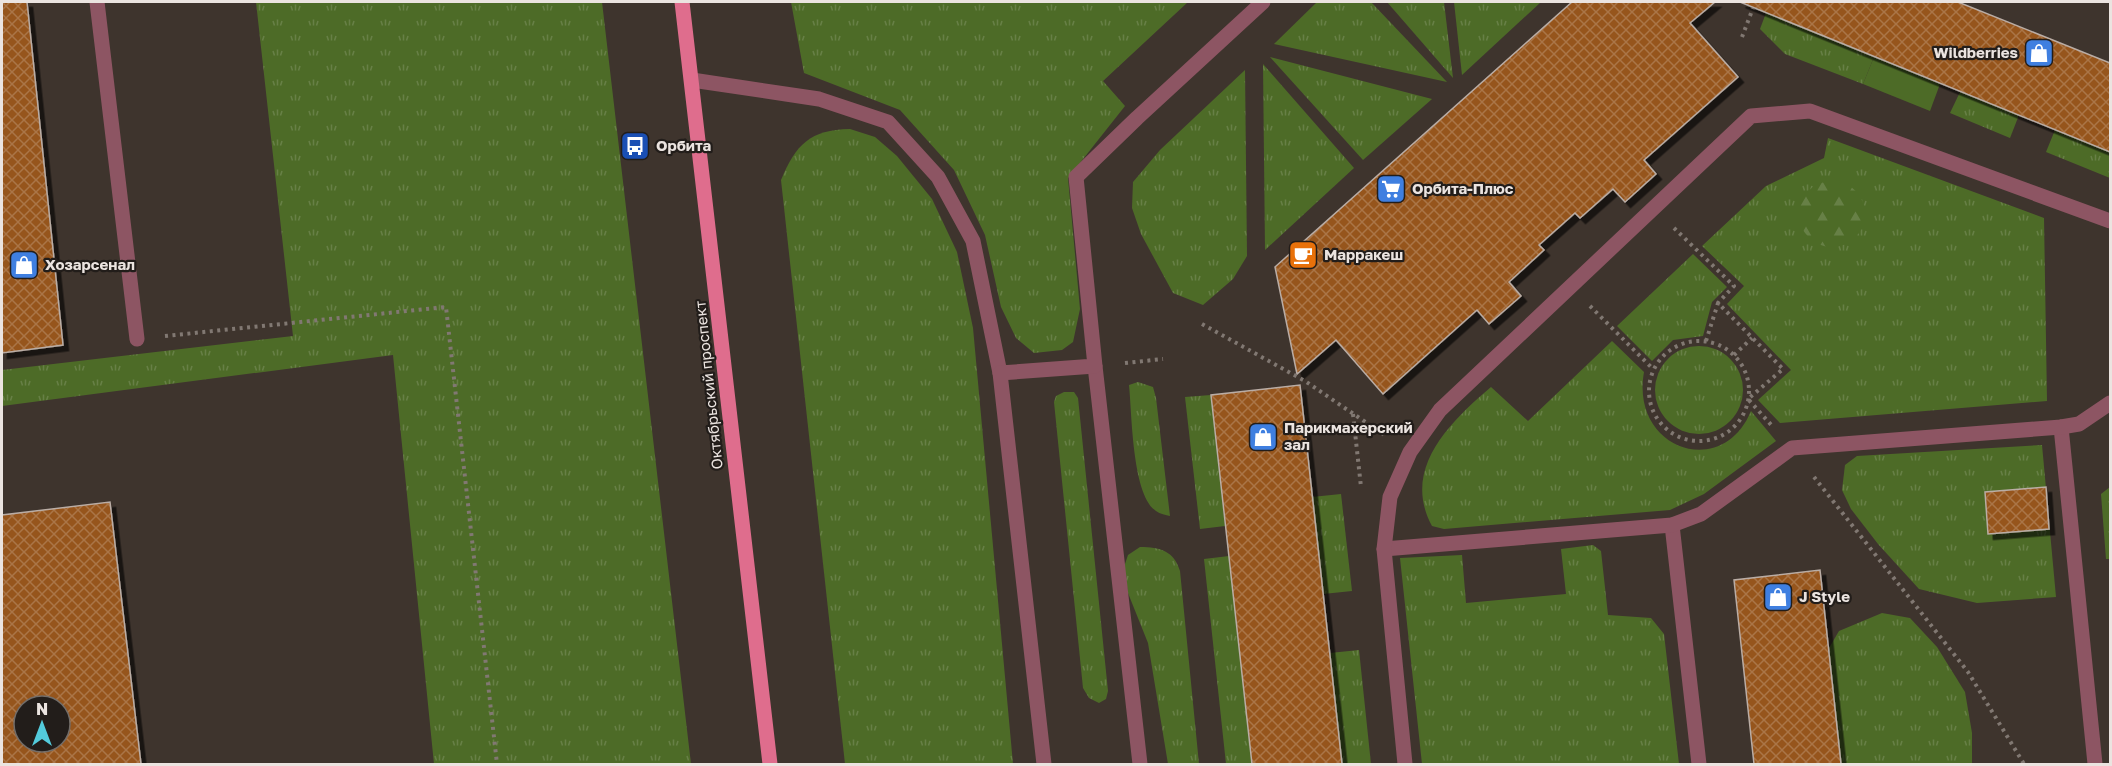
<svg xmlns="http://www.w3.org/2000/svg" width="2112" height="766" font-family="'Golos Text',sans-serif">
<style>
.grass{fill:url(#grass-tufts)}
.forest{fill:url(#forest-firs)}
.garden{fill:#4d6b27}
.building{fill:url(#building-cross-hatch);stroke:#baada5;stroke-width:1.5;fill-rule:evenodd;filter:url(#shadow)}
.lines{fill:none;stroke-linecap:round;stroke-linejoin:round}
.path{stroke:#817872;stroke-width:4;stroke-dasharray:3 4.5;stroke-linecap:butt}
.minor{stroke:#8d5563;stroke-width:15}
.major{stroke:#df6d8d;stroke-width:15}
.labels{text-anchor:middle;stroke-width:4.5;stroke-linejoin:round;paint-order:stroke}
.poi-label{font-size:15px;font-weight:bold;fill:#ebe4e0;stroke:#221d1a;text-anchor:start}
.street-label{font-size:15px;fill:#ebe4e0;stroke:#221d1a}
</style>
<defs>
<pattern id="grass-tufts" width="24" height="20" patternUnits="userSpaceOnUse" patternTransform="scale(1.5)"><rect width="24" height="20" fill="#4d6b27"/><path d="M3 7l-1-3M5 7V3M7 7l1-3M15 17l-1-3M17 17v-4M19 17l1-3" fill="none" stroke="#678046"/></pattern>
<pattern id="forest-firs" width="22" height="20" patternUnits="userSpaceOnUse" patternTransform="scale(1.5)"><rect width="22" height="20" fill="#4d6b27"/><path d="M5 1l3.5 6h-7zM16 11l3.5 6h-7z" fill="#678046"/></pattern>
<pattern id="building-cross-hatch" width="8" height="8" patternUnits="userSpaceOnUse" patternTransform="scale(1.5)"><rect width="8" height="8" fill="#96541b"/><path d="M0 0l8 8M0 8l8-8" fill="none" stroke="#aa7547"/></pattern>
<filter id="shadow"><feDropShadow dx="5.5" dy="5.5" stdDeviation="0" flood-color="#0009"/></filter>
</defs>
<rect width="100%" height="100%" fill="#3e342d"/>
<g class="grass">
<polygon points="256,2 602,2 691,764 434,764 393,355 2,406 2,370 293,336"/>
<polygon points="791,2 1188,2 1103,81 1125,106 1068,178 1080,309 1073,342 1062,350 1034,353 1016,338 1001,307 985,235 954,170 900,110 804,73"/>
<polygon points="1317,2 1371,2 1447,82 1274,44"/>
<polygon points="1387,2 1444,2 1453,78"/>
<polygon points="1454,2 1541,2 1462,75"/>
<polygon points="1766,13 1874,57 1863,84 1785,54 1760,29"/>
<polygon points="1270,57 1432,99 1363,160"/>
<polygon points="1263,64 1354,168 1265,250"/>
<polygon points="1245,70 1247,256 1233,279 1203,305 1173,293 1141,234 1132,208 1133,182 1160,150"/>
<polygon points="1960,92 2019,115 2010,138 1950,113"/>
<path d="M850,129L875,137L897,156L932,199L957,252L973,328L1013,764H845L781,180C796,144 810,130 850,129Z"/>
<polygon points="2055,130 2110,152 2110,178 2046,152"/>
<polygon points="1828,138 2044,218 2047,401 1780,423 1758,400 1791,370 1727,304 1744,286 1702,246 1766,186 1824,158"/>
<polygon points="1693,254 1727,287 1712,302 1703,336 1673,340 1652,361 1617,326"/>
<path d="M1612,341L1644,372C1630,449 1722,481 1751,411L1776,441L1704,494L1670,510L1444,529L1432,526C1401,469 1450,422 1491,387L1528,421Z"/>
<circle cx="1699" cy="390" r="44"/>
<path d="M1138,382L1153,387L1156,398L1170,516C1166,515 1160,514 1156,511C1132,495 1132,413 1129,385Z"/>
<polygon points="1064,392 1074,392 1078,398 1108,691 1106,699 1099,703 1089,698 1083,688 1054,402 1056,396"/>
<polygon points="1211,395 1225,526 1200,529 1185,397"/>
<polygon points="2042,445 2056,597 1977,603 1919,589 1878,544 1851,509 1842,490 1845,465 1857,456"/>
<polygon points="2110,487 2110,559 2106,559 2101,494"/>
<polygon points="1341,494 1352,591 1323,594 1312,497"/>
<polygon points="1593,545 1601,551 1608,615 1651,618 1664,634 1679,764 1422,764 1400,558 1462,555 1466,603 1566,594 1561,549"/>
<path d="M1140,547C1160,547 1174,551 1180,571L1199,764H1168L1148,643L1128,593L1124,567L1128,555Z"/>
<polygon points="1229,556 1252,764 1226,764 1204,559"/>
<polygon points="1882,613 1910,618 1937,647 1965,692 1972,733 1972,764 1841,764 1829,648 1839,631"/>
<polygon points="1359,650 1371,764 1342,764 1330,653"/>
</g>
<circle class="forest" cx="1832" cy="214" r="33"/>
<polygon class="garden" points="1874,57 1940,84 1930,111 1863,84"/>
<g class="building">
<polygon points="2,2 27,2 63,345 2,353"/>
<polygon points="1572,2 1715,2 1690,23 1738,77 1644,160 1656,174 1625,202 1613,189 1580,218 1575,213 1539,245 1544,250 1509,282 1521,296 1489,324 1477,310 1383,394 1336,340 1297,374 1275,267"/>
<polygon points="1740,2 1958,2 2110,63 2110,152"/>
<polygon points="1300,385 1342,764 1252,764 1211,395"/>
<polygon points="2046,487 2049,529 1988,534 1985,492"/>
<path d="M110,502L141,764H2V515ZM24,706H60V742H24Z"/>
<polygon points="1820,570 1841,764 1754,764 1734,580"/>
</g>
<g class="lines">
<g class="path">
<polyline points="1742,37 1753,8"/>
<polyline points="1674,228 1734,286 1718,303"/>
<polyline points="1590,306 1653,369"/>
<polyline points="1202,324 1305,381 1386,436"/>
<polyline points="165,336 446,307 497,764"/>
<polyline points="1706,341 1718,303 1783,369 1748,399 1773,427"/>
<circle cx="1699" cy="391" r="50"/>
<polyline points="1734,355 1752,338"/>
<polyline points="1125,363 1163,359"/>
<polyline points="1353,414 1361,487"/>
<polyline points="1814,477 1968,672 2024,764"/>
</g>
<g class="minor">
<polyline points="97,2 137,339"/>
<polyline points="692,80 819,99 888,122 938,177 973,241 1000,373"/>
<polyline points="1095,366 1140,764"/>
<polyline points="2061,427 2095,764"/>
<polyline points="1672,525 1699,764"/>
<polyline points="1384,549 1672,525 1701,514 1792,448 2061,427 2079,424 2110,403"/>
<polyline points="1044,764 1000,373 1095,366 1076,177 1137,118 1263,2"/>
<polyline points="1405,764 1384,549 1390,497 1410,452 1440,410 1751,116 1810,111 2110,221"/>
</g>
<polyline class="major" points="682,2 770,764"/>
</g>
<defs>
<g id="shop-square" transform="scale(1.5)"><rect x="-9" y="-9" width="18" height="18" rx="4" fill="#3f7fe0" stroke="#221d1a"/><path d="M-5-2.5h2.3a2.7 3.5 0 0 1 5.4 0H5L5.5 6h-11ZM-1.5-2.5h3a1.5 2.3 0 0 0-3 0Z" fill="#fff"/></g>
<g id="bus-square" transform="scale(1.5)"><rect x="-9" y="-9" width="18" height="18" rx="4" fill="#1a4fb4" stroke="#221d1a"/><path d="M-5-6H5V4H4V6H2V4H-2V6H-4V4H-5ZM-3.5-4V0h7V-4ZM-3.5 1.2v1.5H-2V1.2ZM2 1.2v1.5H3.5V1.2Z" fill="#fff"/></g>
<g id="supermarket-square" transform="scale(1.5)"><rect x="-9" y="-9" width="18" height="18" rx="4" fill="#3f7fe0" stroke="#221d1a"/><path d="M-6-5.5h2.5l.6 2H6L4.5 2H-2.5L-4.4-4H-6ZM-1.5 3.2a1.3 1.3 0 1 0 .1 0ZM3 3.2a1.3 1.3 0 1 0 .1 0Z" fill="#fff"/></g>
<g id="cafe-square" transform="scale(1.5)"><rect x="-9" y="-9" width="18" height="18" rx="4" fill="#e8710a" stroke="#221d1a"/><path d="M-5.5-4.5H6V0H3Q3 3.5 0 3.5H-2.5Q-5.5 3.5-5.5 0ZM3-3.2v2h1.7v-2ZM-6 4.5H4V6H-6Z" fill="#fff"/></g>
</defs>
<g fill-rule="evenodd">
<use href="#shop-square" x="2039" y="53"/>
<use href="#bus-square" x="635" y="146"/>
<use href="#supermarket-square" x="1391" y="189"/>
<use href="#cafe-square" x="1303" y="255"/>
<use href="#shop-square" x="24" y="265"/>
<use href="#shop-square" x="1263" y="437"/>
<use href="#shop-square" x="1778" y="597"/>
</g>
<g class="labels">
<g class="poi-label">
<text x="2018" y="58" text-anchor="end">Wildberries</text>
<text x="656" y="151">Орбита</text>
<text x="1412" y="194">Орбита-Плюс</text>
<text x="1324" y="260">Марракеш</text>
<text x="45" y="270">Хозарсенал</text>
<text x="1284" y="433">Парикмахерский<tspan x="1284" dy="17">зал</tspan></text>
<text x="1799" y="602">J Style</text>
</g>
<g class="street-label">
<text transform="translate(709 385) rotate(-96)" y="5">Октябрьский проспект</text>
</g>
</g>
<rect width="2112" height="766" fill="none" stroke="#ebe4e0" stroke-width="6"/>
<g transform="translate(42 724)"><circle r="28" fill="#221d1a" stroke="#726d69" stroke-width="1.5"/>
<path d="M0-4.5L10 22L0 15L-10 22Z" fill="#53cbdc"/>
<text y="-9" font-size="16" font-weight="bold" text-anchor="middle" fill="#ebe4e0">N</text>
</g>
</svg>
